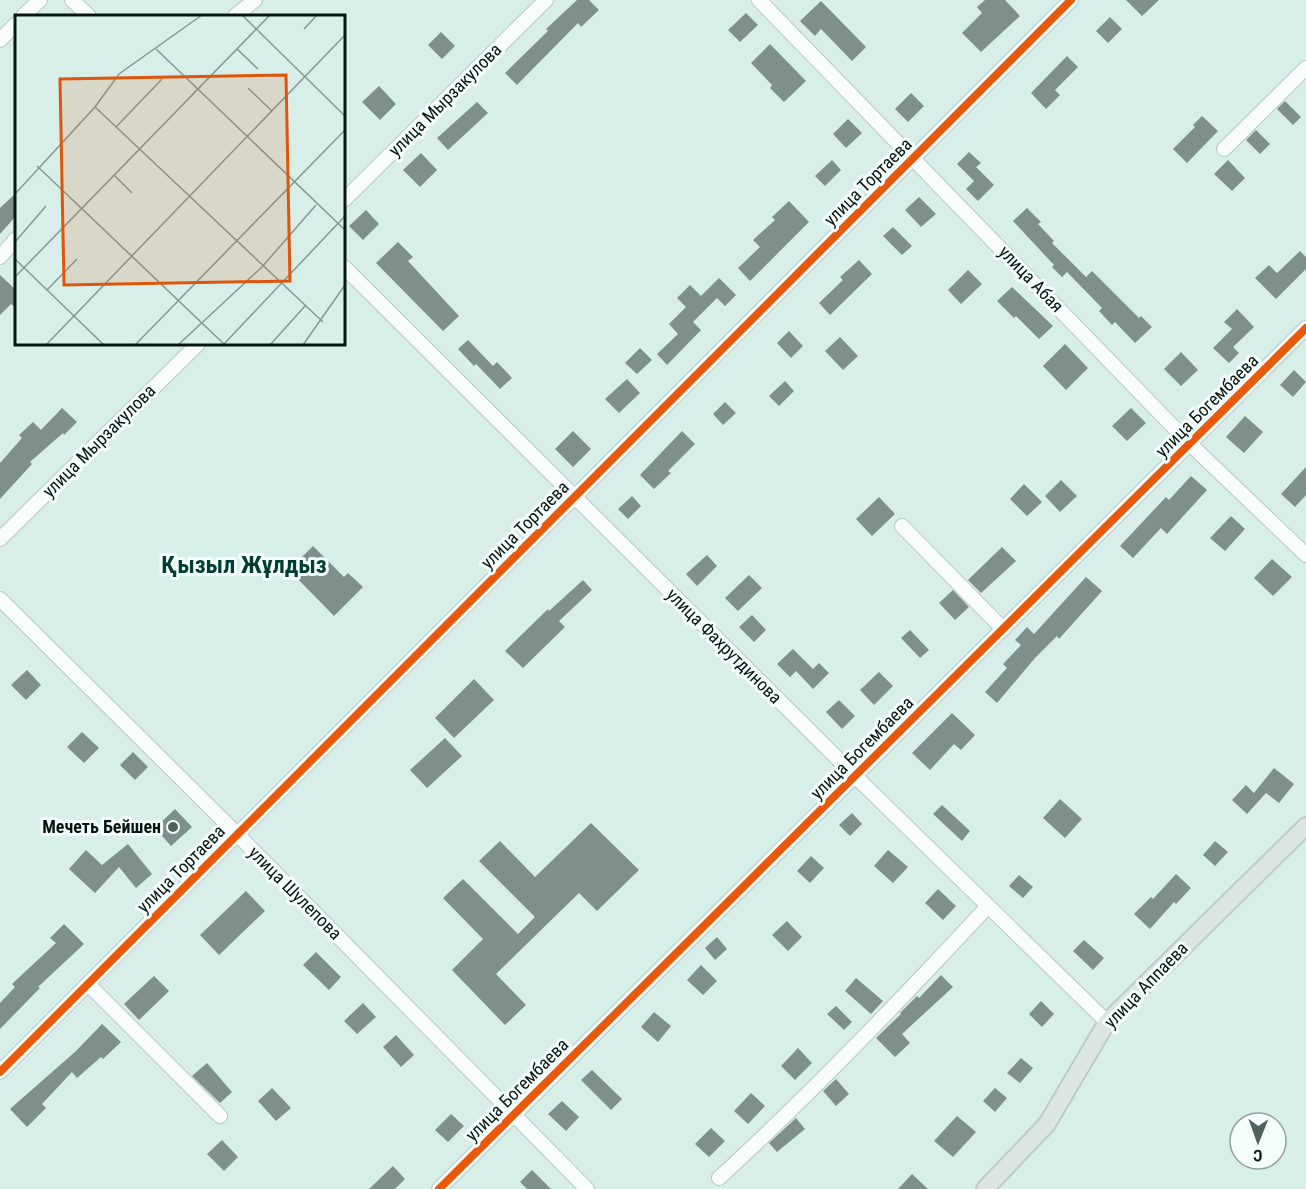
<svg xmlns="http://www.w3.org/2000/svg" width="1306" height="1189" font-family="'Roboto Condensed',sans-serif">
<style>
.building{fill:#7f908c}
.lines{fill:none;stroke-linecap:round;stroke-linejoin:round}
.minor-casing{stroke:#b6c9c4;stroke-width:16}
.major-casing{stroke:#bfcac8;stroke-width:20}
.minor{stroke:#f9fcfc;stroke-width:14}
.major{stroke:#dbe6e3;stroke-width:16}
.cycleway-casing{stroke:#f5fdfb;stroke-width:11}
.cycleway{stroke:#e8590c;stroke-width:8}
.poi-dot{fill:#50625d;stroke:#f5fdfb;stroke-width:2}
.labels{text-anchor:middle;stroke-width:6;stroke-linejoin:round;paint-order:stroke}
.street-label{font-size:18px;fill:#061612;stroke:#f5fdfb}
.poi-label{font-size:18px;font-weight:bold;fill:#061612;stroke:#f5fdfb;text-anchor:end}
.district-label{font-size:24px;font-weight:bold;fill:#013f35;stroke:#f5fdfb}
.inset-road{fill:none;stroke:#849893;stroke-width:1.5}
.view{fill:#dd560c;fill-opacity:0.15;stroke:#dd560c;stroke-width:3}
.inset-edge{fill:none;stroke:#061612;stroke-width:3}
</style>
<rect width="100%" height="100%" fill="#d8eee9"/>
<g class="building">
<polygon points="577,0 589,0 599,10 581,27 578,23 517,85 505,73 548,31 546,29"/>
<polygon points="985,0 1005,0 1020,16 981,52 962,33 982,13 977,7"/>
<polygon points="1126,0 1159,0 1142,16"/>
<polygon points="821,1 866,47 852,61 821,29 815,36 800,21"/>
<polygon points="746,13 758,25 740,42 728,30"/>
<polygon points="1110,17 1122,29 1108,43 1096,31"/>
<polygon points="441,32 455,46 442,59 428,45"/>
<polygon points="770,44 806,81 784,102 770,88 772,85 751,63"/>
<polygon points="1067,56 1078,67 1055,90 1060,95 1046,109 1031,93"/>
<polygon points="379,86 396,104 380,120 362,102"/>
<polygon points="911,93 924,106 908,122 895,109"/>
<polygon points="1285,101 1301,117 1293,125 1277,109"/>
<polygon points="477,102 488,113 448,150 437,138"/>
<polygon points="1202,116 1218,131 1187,163 1173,149 1195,127 1193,125"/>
<polygon points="848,119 862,133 846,148 833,134"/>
<polygon points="1256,130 1270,144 1260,154 1246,140"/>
<polygon points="969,152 981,163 976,167 994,185 978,201 966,189 974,181 957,164"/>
<polygon points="421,153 437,170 420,187 403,170"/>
<polygon points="832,160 841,170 825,186 815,176"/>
<polygon points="1228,160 1245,178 1232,191 1214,174"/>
<polygon points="16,193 16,216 0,234 0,208"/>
<polygon points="919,197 936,214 921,227 905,210"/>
<polygon points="789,201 809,222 750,281 738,268 760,247 753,240 775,220 772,217"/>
<polygon points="1027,208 1041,222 1038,224 1054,241 1052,243 1086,277 1092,271 1139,318 1141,316 1152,327 1135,343 1115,322 1112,325 1099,311 1102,308 1067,272 1062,277 1052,267 1054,265 1013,221"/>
<polygon points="366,210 379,224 363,240 349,226"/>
<polygon points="893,227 912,246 902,255 883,236"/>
<polygon points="398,242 413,257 408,261 459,316 443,331 376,263"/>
<polygon points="1300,251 1306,257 1306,269 1276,299 1255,278 1269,265 1277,273"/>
<polygon points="859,260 872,274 830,315 819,303 843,280 840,277"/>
<polygon points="968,270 982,284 961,304 948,290"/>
<polygon points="0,275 16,290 16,308 11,304 0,315"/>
<polygon points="719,278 736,295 725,306 717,298 693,322 701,330 667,365 657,354 678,334 669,324 686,307 677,298 690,285 701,296"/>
<polygon points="1012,287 1053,326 1039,339 1016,316 1014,318 997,301"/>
<polygon points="1237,309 1254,327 1233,347 1239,353 1229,363 1213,348 1232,329 1224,322"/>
<polygon points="789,331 803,346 791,358 777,343"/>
<polygon points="840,337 858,356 843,370 825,351"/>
<polygon points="468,340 493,366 497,362 512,378 500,389 476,364 474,366 458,349"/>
<polygon points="1065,344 1088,368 1066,390 1043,366"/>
<polygon points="640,348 652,360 637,374 625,363"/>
<polygon points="1181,352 1198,370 1181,386 1164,369"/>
<polygon points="1294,370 1306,382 1293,397 1280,385"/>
<polygon points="627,379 640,393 619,413 605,399"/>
<polygon points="785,381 794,391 779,406 769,396"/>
<polygon points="725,402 736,413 723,425 713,414"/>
<polygon points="62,408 77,422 64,435 63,433 30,462 32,464 0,499 0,463 22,438 19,435 33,422 41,430"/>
<polygon points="1131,408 1146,423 1127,441 1112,426"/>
<polygon points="1245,416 1263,432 1244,453 1226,437"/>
<polygon points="573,431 591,449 573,467 555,449"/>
<polygon points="682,431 695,444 668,471 671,473 654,489 640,475"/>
<polygon points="1306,467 1306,495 1295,507 1281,494"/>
<polygon points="1191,476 1207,490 1167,534 1161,528 1133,558 1120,546 1166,497 1169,500"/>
<polygon points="1061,480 1077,496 1060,512 1045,496"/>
<polygon points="1024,484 1042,502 1027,516 1010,499"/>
<polygon points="632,496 641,506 628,519 618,509"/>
<polygon points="879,497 895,514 872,536 856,519"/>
<polygon points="1231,516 1245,529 1225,551 1210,538"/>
<polygon points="313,546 344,577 348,573 363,587 334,616 289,570"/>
<polygon points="1002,547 1016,561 981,593 968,580"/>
<polygon points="707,555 717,566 697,586 686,574"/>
<polygon points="1272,559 1292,577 1273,596 1254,578"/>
<polygon points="749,575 762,588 738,611 725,598"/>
<polygon points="1086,577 1102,591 1059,639 1057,636 1035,658 997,703 985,692 1007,668 1003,664 1021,645 1015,640 1027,627 1034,634"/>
<polygon points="583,580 592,590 559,621 565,627 523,668 505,651 548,609 549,611"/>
<polygon points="953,590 969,607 955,620 939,603"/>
<polygon points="752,615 766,630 754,642 739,627"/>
<polygon points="910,630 929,650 920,658 901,638"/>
<polygon points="793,649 813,669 819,663 829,673 813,689 796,671 790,677 777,664"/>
<polygon points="27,670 41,685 26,700 11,685"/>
<polygon points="879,672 893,686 874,705 860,690"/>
<polygon points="474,679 494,700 454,738 435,718"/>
<polygon points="839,700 855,716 842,729 826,712"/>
<polygon points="952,713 975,735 961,750 954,744 930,770 912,753"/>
<polygon points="82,732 99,748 84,763 67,747"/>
<polygon points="445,738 462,756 427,788 410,770"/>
<polygon points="133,752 148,767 135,780 120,765"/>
<polygon points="1274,768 1294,784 1279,803 1266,793 1247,814 1232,800 1246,785 1254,793"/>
<polygon points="1060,799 1082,819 1065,838 1043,818"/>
<polygon points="942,805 970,831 962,841 933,814"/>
<polygon points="175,809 192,827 171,846 155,828"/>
<polygon points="852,813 862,824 850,836 839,825"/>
<polygon points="591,823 639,870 597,911 579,893 496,974 526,1005 505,1025 452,970 483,939 443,898 463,879 518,934 535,917 479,861 500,841 535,877"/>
<polygon points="1215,841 1228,852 1215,866 1203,855"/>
<polygon points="128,844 152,874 136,888 119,867 95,893 69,869 86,850 102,865"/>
<polygon points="888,850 908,867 893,883 874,866"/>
<polygon points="811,856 824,868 810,883 797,871"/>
<polygon points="1176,874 1191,888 1176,904 1174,902 1150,929 1134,914 1151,897 1153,899"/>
<polygon points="1019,875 1033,887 1023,898 1009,886"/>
<polygon points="938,889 956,906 943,920 925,903"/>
<polygon points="246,891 265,911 219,955 200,935"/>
<polygon points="787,921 802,937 788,951 772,935"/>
<polygon points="64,924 84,944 38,987 40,988 0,1029 0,1003 15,987 12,984 56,943 50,938"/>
<polygon points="717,937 727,949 715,960 705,948"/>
<polygon points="1084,940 1104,958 1093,970 1073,951"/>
<polygon points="316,952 341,977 329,990 303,965"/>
<polygon points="701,965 717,981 703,995 687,980"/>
<polygon points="941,975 953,987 902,1034 910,1043 895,1057 876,1038 901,1014 900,1013 917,996 919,998"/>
<polygon points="154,976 169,991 139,1020 124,1004"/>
<polygon points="856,978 883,1001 871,1014 845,991"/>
<polygon points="1041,1001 1054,1014 1042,1027 1029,1014"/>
<polygon points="363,1003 376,1017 357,1034 344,1021"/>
<polygon points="836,1006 852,1022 844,1030 827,1014"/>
<polygon points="654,1012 671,1026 658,1042 641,1027"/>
<polygon points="102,1024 121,1042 103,1059 101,1057 77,1078 72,1072 42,1104 46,1108 27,1127 10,1109 76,1051"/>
<polygon points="396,1035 414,1055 401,1067 383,1047"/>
<polygon points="798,1048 812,1063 795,1080 781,1066"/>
<polygon points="1021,1058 1033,1068 1020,1083 1007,1073"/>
<polygon points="207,1063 232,1092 220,1103 192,1076"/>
<polygon points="592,1070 622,1099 611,1110 581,1080"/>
<polygon points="836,1079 849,1094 836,1106 823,1091"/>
<polygon points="272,1088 291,1108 276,1121 258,1101"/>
<polygon points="995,1088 1007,1098 995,1112 983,1101"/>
<polygon points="751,1093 765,1106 748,1124 734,1111"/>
<polygon points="562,1101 579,1117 566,1131 548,1114"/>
<polygon points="451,1114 464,1126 448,1142 435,1130"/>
<polygon points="957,1116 976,1132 953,1157 934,1141"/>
<polygon points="796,1118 805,1129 777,1152 769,1143"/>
<polygon points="711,1128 725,1141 709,1157 695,1144"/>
<polygon points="222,1140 238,1157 224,1171 207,1154"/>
<polygon points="393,1166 405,1179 395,1189 369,1189"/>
<polygon points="532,1170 551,1189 527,1189 520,1182"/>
<polygon points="912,1174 928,1189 898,1189"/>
</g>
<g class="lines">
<g class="minor-casing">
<g id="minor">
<polyline points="72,0 89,16"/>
<polyline points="759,0 1190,444 1306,555"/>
<polyline points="23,16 40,0"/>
<polyline points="235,16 255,0"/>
<polyline points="0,40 16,24"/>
<polyline points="1224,149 1306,68"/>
<polyline points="344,200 546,0"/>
<polyline points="0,257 16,239"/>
<polyline points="344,267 855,776 1107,1022"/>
<polyline points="902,526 1003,629"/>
<polyline points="0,539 198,344"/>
<polyline points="0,599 237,834 587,1189"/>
<polyline points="88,984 220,1116"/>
<polyline points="0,1072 1071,0"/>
<path d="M719,1178C813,1092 901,1000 988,906"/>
<polyline points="439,1189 1306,328"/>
</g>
</g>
<g class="major-casing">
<polyline id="major" points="985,1189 1047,1124 1107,1022 1306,826"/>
</g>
<use href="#minor" class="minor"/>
<use href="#major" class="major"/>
<g class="cycleway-casing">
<g id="cycleway">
<polyline points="0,1072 1071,0"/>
<polyline points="439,1189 1306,328"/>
</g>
</g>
<use href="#cycleway" class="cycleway"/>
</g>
<circle class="poi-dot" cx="173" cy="827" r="6"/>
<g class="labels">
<g class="street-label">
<text transform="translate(445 100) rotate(-45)" y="6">улица Мырзакулова</text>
<text transform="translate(868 182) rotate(-45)" y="6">улица Тортаева</text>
<text transform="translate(1031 279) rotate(46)" y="6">улица Абая</text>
<text transform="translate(1207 406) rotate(-45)" y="6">улица Богембаева</text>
<text transform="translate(99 441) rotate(-45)" y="6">улица Мырзакулова</text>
<text transform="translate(525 525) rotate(-45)" y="6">улица Тортаева</text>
<text transform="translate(724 646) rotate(45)" y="6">улица Фахрутдинова</text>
<text transform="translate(862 748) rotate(-45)" y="6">улица Богембаева</text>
<text transform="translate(181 869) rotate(-45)" y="6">улица Тортаева</text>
<text transform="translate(295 893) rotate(45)" y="6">улица Шулепова</text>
<text transform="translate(1146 985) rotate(-46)" y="6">улица Аппаева</text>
<text transform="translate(517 1090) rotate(-45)" y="6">улица Богембаева</text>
</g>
<g class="poi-label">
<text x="161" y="833">Мечеть Бейшен</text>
</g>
<g class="district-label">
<text x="244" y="573">Қызыл Жұлдыз</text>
</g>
</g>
<g transform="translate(15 15)">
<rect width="330" height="330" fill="#d8eee9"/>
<path class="inset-road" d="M227,0L330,101M289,14L302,0M141,34L330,215M222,34L243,54M233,73L257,96M80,92L308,307M101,112L147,64M22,151L209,329M99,160L117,178M0,179L80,92L104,59L187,0M0,227L31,191M0,244L89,330M0,262L255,0M32,275L62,244M31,330L330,20M120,330L330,115M163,330L247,252L301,190M208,330L330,201M255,330L290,291M288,330L330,270"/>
<path class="view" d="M271,60L275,266L49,270L45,64Z"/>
<rect width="330" height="330" class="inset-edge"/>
</g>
<g transform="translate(1258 1141) rotate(181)"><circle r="28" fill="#f5fdfb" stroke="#95a19e" stroke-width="1.5"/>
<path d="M0-4.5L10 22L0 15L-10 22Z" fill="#50625d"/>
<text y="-9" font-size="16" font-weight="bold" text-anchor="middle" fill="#061612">С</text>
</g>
</svg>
